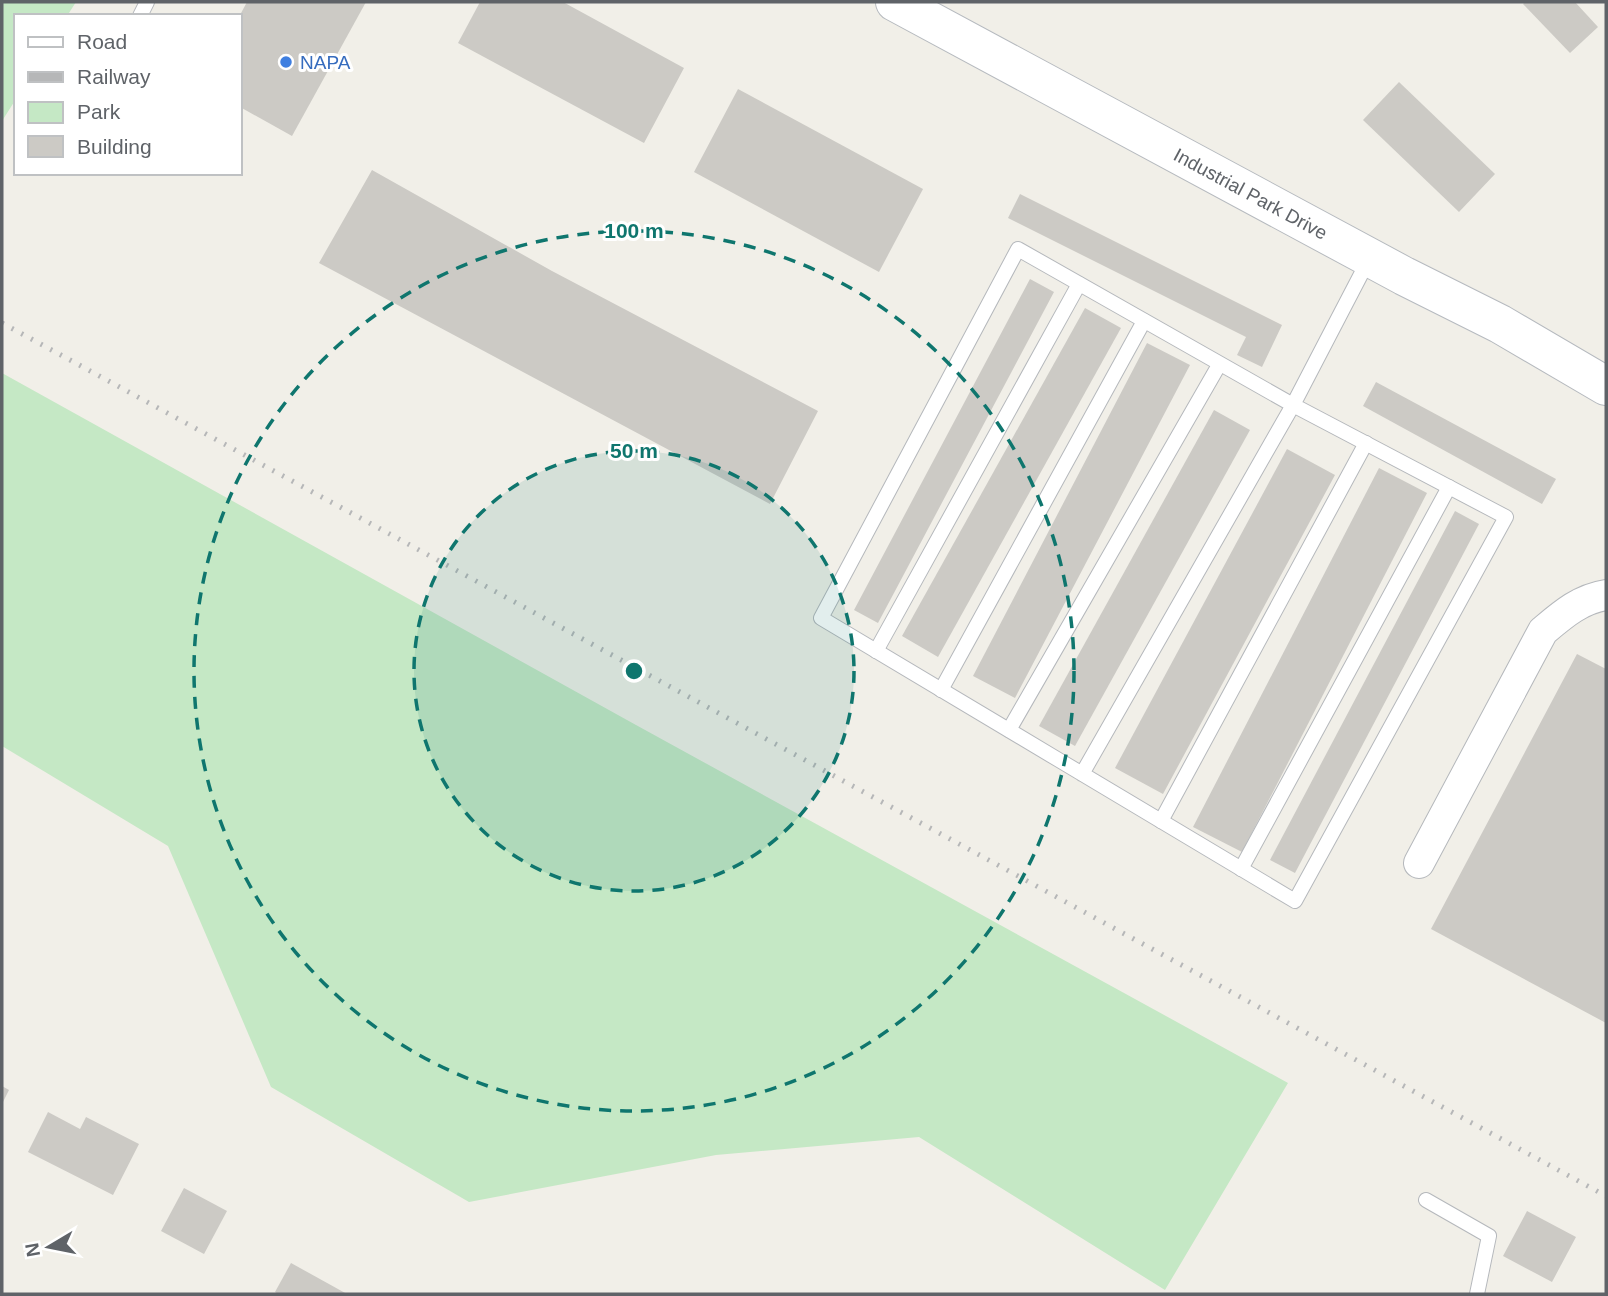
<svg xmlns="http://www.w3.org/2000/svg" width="1608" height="1296" font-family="Arial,sans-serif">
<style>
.green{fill:#c5e8c5}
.building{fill:#cccac5}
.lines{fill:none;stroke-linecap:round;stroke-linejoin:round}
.lane-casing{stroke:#b5b8bc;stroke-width:16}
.street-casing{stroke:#b5b8bc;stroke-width:32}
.secondary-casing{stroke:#b6babf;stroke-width:40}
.lane{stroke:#fff;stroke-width:14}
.street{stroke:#fff;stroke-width:30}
.secondary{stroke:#fff;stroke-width:38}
.rail{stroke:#b6b7b8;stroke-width:5;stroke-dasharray:2 9;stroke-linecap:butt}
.ring{fill:none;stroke:#0f766e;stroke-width:3.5;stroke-dasharray:12 9}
.shop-dot{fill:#3f7fe0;stroke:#fff;stroke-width:2.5}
.labels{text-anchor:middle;stroke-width:6;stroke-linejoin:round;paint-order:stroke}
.shop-label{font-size:19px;fill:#366cbe;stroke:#fff;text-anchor:start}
.street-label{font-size:19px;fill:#5f6368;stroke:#fff}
.centre{fill:#0f766e;stroke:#fff;stroke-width:3.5}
.ring-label{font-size:21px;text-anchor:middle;font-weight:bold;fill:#0f766e;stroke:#fff;stroke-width:6;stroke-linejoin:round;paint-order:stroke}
</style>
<rect width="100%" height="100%" fill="#f1efe8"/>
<g class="green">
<polygon points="2,2 76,2 67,16 16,16 16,99 2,121"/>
<polygon points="2,373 636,725 1288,1083 1165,1290 919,1137 716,1155 469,1202 271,1087 168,846 2,746"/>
</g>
<g class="building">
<polygon points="247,2 366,2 292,136 240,107 240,15"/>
<polygon points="480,2 563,2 684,68 644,143 458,43"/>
<polygon points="1525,2 1575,2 1598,27 1570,53 1523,4"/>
<polygon points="1399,82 1495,174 1459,212 1363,120"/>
<polygon points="738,89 923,189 879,272 694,172"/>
<polygon points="372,170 552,271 818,411 770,504 319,263"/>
<polygon points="1020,194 1282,325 1262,367 1237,355 1246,337 1008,218"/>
<polygon points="1030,279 1054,292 878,623 854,610"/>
<polygon points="1085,308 1121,328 938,657 902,636"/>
<polygon points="1147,343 1190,365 1015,698 973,676"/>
<polygon points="1376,382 1556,479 1542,504 1363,406"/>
<polygon points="1214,410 1250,430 1075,746 1039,726"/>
<polygon points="1287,449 1335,475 1163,794 1115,768"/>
<polygon points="1379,468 1427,493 1242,852 1193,827"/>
<polygon points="1455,511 1479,524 1295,873 1270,860"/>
<polygon points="1577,654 1606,669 1606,1023 1431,929"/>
<polygon points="2,1086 9,1090 2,1104"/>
<polygon points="48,1112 80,1129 86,1117 139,1144 113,1195 28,1152"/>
<polygon points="184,1188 227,1211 204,1254 161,1231"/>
<polygon points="1527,1211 1576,1237 1552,1282 1503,1256"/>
<polygon points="291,1263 347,1294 278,1294 275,1292"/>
</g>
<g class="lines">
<g class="lane-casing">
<g id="lane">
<polyline points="140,16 147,2"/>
<polyline points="876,651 1079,284"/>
<polyline points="941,690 1144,321"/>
<polyline points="1009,730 1219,365"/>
<path d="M1082,774L1293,405L1506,517L1295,901C1137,807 979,712 821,618L1018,249L1293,405L1369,259"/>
<polyline points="1161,821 1366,443"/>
<polyline points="1241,869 1449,487"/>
<polyline points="1426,1200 1489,1236 1477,1294"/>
</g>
</g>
<g class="street-casing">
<path id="street" d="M1419,863L1543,631C1562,615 1580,599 1606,595"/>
</g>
<g class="secondary-casing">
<g id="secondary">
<path id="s1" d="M895,2L1404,276L1500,324L1606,386"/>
</g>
</g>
<use href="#lane" class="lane"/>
<use href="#street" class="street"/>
<use href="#secondary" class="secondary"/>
<polyline class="rail" points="2,323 1606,1196"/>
</g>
<circle cx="634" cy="671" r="220" fill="#0f766e" fill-opacity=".12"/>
<g class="ring">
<circle cx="634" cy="671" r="220"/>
<circle cx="634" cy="671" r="440"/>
</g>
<circle class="shop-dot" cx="286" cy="62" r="7"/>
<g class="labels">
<g class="shop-label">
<text x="300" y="69">NAPA</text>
</g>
<g class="street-label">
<text dy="7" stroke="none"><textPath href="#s1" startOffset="404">Industrial Park Drive</textPath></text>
</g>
</g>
<circle cx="634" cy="671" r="10" class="centre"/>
<g class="ring-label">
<text x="634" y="238">100 m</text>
<text x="634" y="458">50 m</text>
</g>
<rect width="1608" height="1296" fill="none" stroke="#5f6368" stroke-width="7"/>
<rect x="14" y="14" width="228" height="161" fill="#ffffff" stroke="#bfc1c3" stroke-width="2"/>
<rect x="28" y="37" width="35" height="10" fill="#ffffff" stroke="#bfc1c3" stroke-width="2"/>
<text x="77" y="49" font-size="21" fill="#5f6368">Road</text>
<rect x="28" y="72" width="35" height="10" fill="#b6b7b8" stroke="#bfc1c3" stroke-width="2"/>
<text x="77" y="84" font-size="21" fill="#5f6368">Railway</text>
<rect x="28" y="102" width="35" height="21" fill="#c5e8c5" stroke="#bfc1c3" stroke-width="2"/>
<text x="77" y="119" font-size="21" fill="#5f6368">Park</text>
<rect x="28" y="136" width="35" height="21" fill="#cccac5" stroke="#bfc1c3" stroke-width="2"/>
<text x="77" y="154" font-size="21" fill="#5f6368">Building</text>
<g transform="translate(49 1247) rotate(260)" stroke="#ffffff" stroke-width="5" paint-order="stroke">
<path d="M0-5L12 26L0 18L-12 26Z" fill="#5f6368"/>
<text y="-10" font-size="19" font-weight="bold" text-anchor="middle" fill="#5f6368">N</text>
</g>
</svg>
